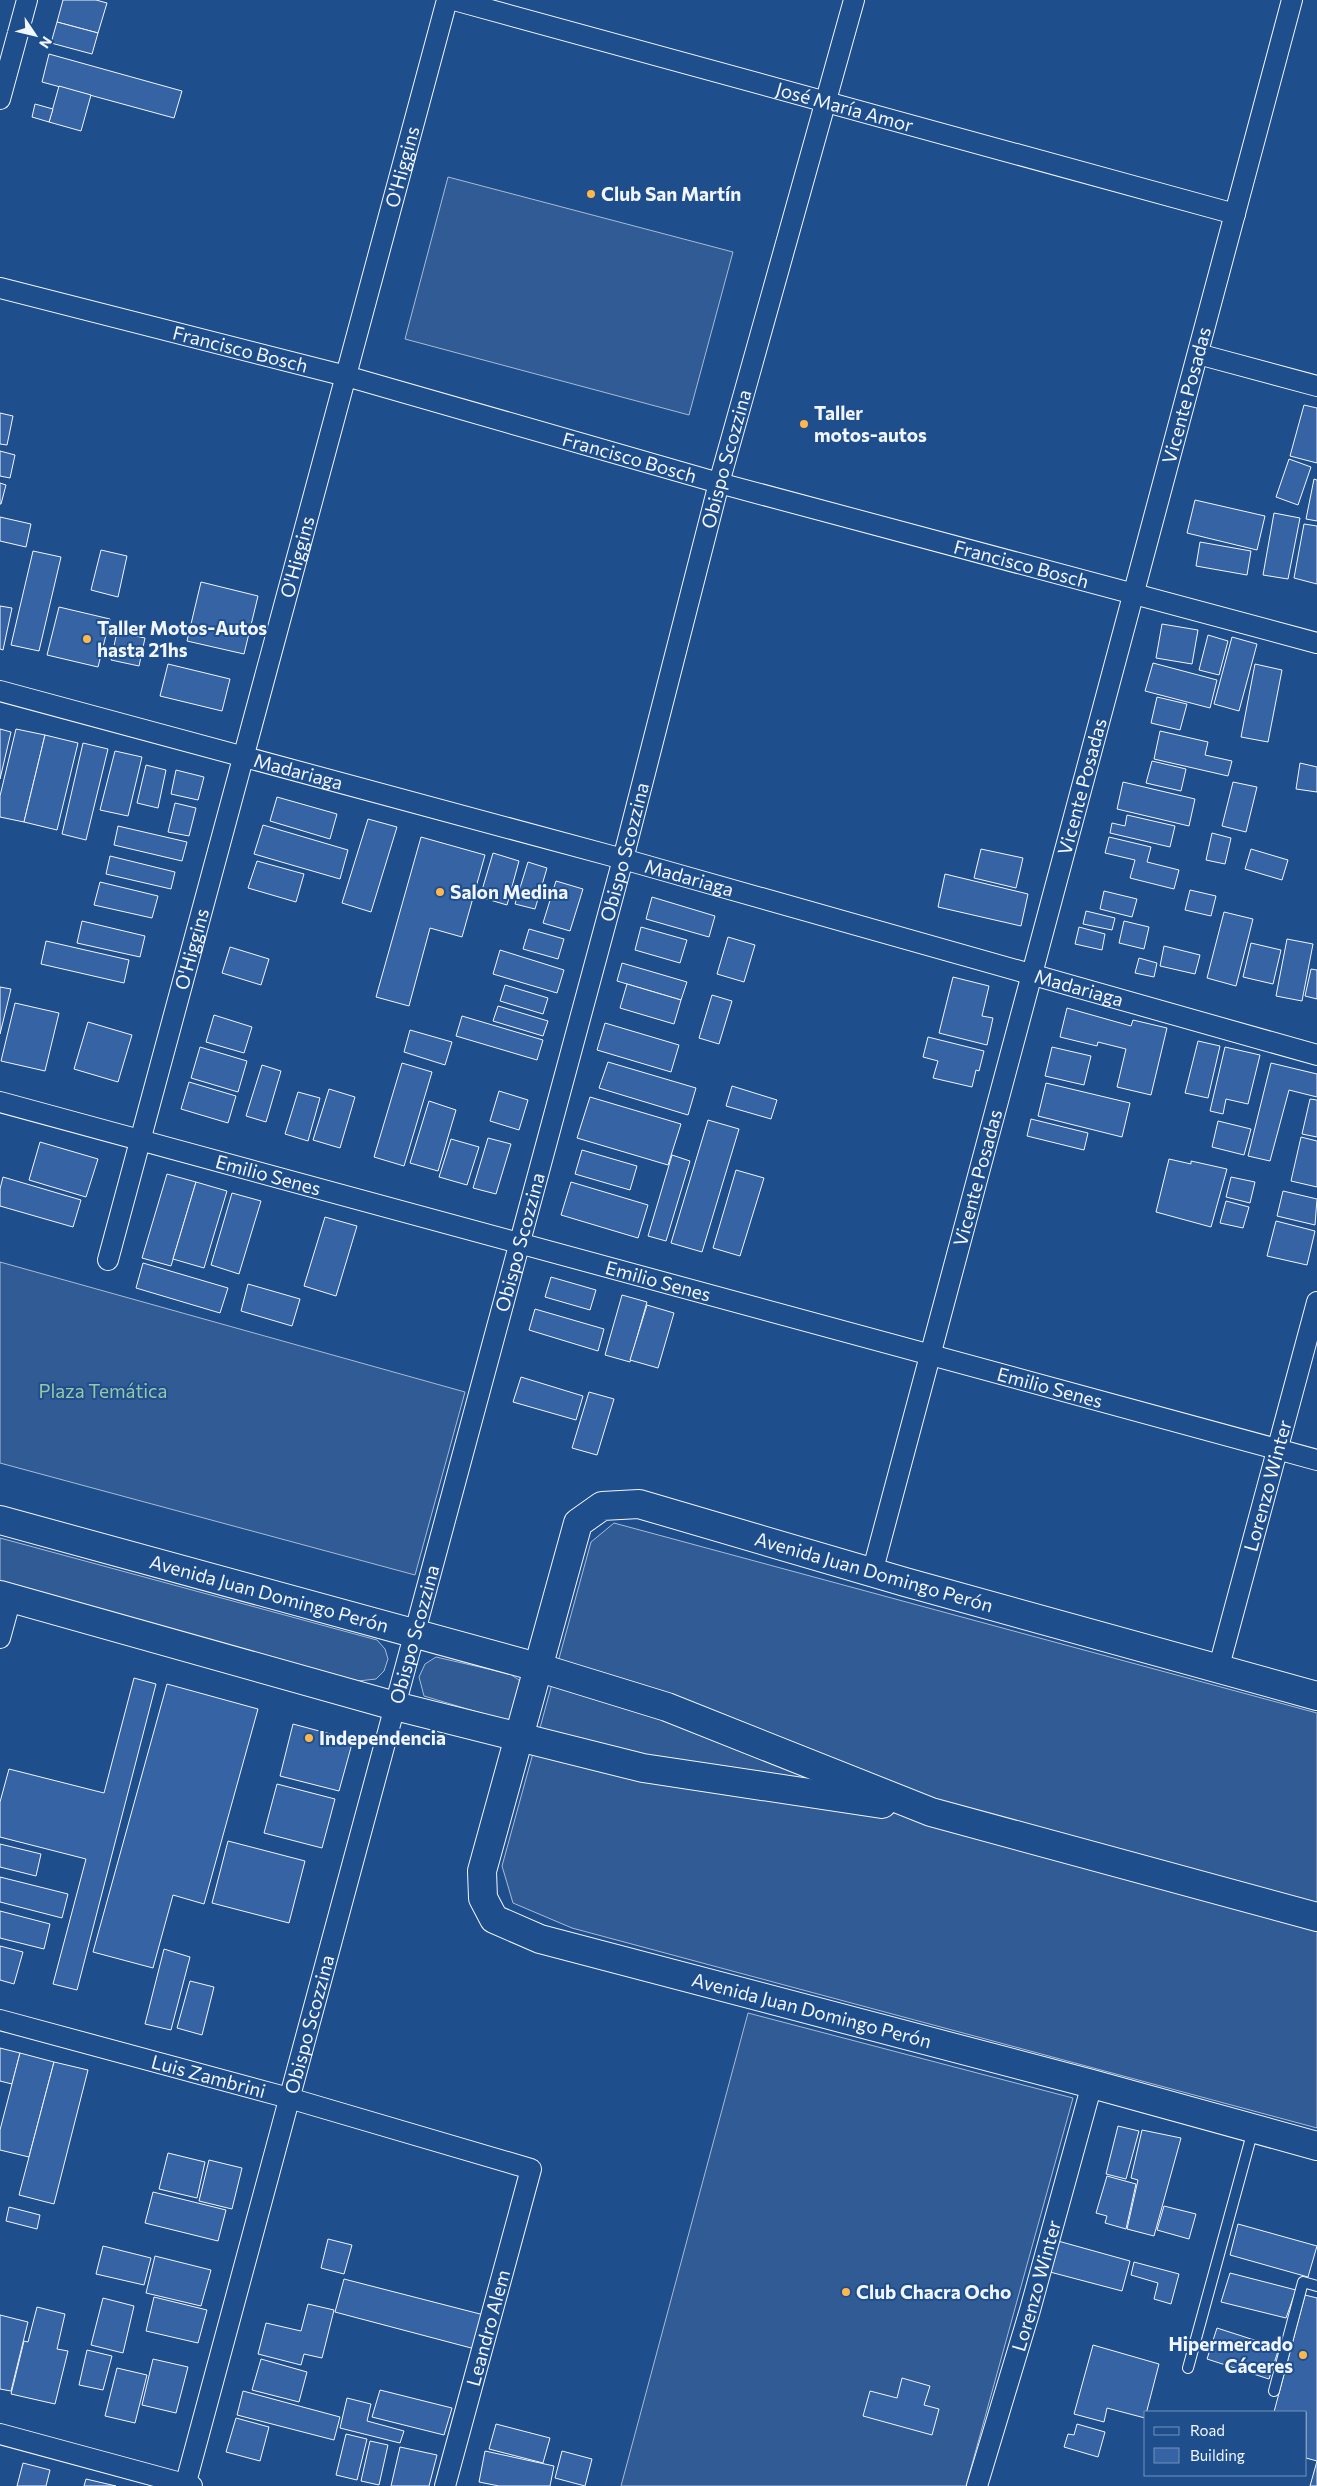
<svg xmlns="http://www.w3.org/2000/svg" width="1317" height="2486" font-family="Commissioner,sans-serif">
<style>
.built{fill:#305b95;stroke:#a8bbd7}
.building{fill:#3563a3;stroke:#f2f6ff}
.lines{fill:none;stroke-linecap:round;stroke-linejoin:round}
.service-casing{stroke:#f2f6ff;stroke-width:12}
.minor-casing{stroke:#f2f6ff;stroke-width:22}
.secondary-casing{stroke:#f2f6ff;stroke-width:30}
.primary-casing{stroke:#f2f6ff;stroke-width:30}
.service{stroke:#1f4e8c;stroke-width:10}
.minor{stroke:#1f4e8c;stroke-width:20}
.secondary{stroke:#1f4e8c;stroke-width:28}
.primary{stroke:#1f4e8c;stroke-width:28}
.poi-dot{fill:#ffb74d;stroke:#1f4e8c;stroke-width:2}
.labels{text-anchor:middle;stroke-width:4;stroke-linejoin:round;paint-order:stroke}
.street-label{font-size:19px;fill:#f2f6ff;stroke:#1f4e8c}
.poi-label{font-size:19px;font-weight:bold;fill:#f2f6ff;stroke:#1f4e8c;text-anchor:start}
.park-label{font-size:19px;fill:#97c8a6;stroke:#1f4e8c}
</style>
<rect width="100%" height="100%" fill="#1f4e8c"/>
<g class="built">
<polygon points="448,177 733,252 689,415 405,339"/>
<polygon points="0,1262 465,1392 415,1575 0,1463"/>
<polygon points="614,1523 1317,1713 1317,2128 572,1928 513,1903 502,1866 591,1542"/>
<polygon points="0,1538 377,1640 385,1649 388,1659 384,1671 376,1679 358,1681 0,1583"/>
<polygon points="436,1657 510,1674 519,1680 522,1688 510,1719 504,1720 424,1696 419,1677 425,1664"/>
<polygon points="748,2013 1073,2098 966,2486 621,2486"/>
</g>
<g class="building">
<polygon points="63,0 96,0 107,3 98,33 57,22"/>
<polygon points="57,22 98,33 92,54 51,43"/>
<polygon points="49,54 182,91 174,118 42,82"/>
<polygon points="59,86 91,95 81,131 49,122"/>
<polygon points="35,104 53,109 49,122 32,117"/>
<polygon points="1304,405 1317,408 1317,463 1290,456"/>
<polygon points="0,413 13,416 7,445 0,444"/>
<polygon points="0,451 15,455 10,478 0,476"/>
<polygon points="1289,459 1311,467 1298,505 1276,497"/>
<polygon points="1314,479 1317,480 1317,521 1306,519"/>
<polygon points="0,483 6,485 1,504 0,504"/>
<polygon points="1195,500 1265,516 1257,550 1187,533"/>
<polygon points="1274,513 1300,518 1288,579 1263,575"/>
<polygon points="0,517 31,524 26,547 0,541"/>
<polygon points="1304,524 1317,526 1317,584 1294,578"/>
<polygon points="1200,542 1251,551 1247,575 1196,566"/>
<polygon points="101,550 127,556 118,597 91,590"/>
<polygon points="33,551 61,557 39,651 11,645"/>
<polygon points="201,582 258,596 244,654 187,641"/>
<polygon points="0,606 12,608 3,650 0,649"/>
<polygon points="59,607 110,619 98,667 47,655"/>
<polygon points="1162,624 1198,630 1192,664 1156,658"/>
<polygon points="117,632 145,638 139,666 111,660"/>
<polygon points="1208,635 1228,641 1219,675 1199,670"/>
<polygon points="1232,637 1257,644 1239,711 1214,704"/>
<polygon points="1153,663 1217,680 1210,708 1145,691"/>
<polygon points="168,664 230,679 222,711 160,696"/>
<polygon points="1255,664 1282,670 1268,742 1241,737"/>
<polygon points="1157,697 1187,704 1180,730 1151,723"/>
<polygon points="0,729 11,732 0,779"/>
<polygon points="16,729 45,735 24,822 0,817 0,796"/>
<polygon points="1160,731 1208,742 1205,755 1232,761 1228,776 1154,759"/>
<polygon points="45,735 78,743 57,830 24,822"/>
<polygon points="83,743 108,749 86,840 62,834"/>
<polygon points="115,751 142,757 128,816 100,810"/>
<polygon points="1152,761 1186,769 1181,791 1146,783"/>
<polygon points="1300,763 1317,767 1317,792 1296,789"/>
<polygon points="146,765 166,770 158,808 137,803"/>
<polygon points="176,770 204,777 198,800 171,794"/>
<polygon points="1123,782 1195,799 1189,826 1117,809"/>
<polygon points="1233,782 1257,787 1246,832 1222,826"/>
<polygon points="277,797 337,814 330,839 270,821"/>
<polygon points="175,803 196,808 189,836 168,832"/>
<polygon points="1127,815 1175,826 1170,847 1110,833 1112,823 1125,826"/>
<polygon points="368,819 397,827 371,912 342,903"/>
<polygon points="263,825 348,850 340,879 254,854"/>
<polygon points="118,826 187,842 182,861 114,845"/>
<polygon points="1212,833 1231,838 1225,864 1206,860"/>
<polygon points="421,837 485,855 462,937 430,928 409,1006 376,997"/>
<polygon points="1109,837 1151,847 1147,862 1179,870 1174,889 1130,878 1135,860 1105,853"/>
<polygon points="981,849 1023,858 1016,888 974,878"/>
<polygon points="1251,849 1288,860 1282,880 1245,869"/>
<polygon points="493,853 519,861 507,905 480,897"/>
<polygon points="110,856 175,872 171,889 106,874"/>
<polygon points="257,861 304,874 296,902 248,888"/>
<polygon points="528,862 547,868 535,909 515,904"/>
<polygon points="945,874 1028,894 1021,926 938,907"/>
<polygon points="556,881 583,889 570,931 543,923"/>
<polygon points="100,882 158,896 152,918 94,905"/>
<polygon points="1190,890 1216,896 1211,916 1185,910"/>
<polygon points="1104,891 1137,899 1132,917 1100,909"/>
<polygon points="652,897 715,916 709,937 646,919"/>
<polygon points="1086,911 1115,918 1112,930 1083,924"/>
<polygon points="1224,912 1253,919 1236,986 1207,978"/>
<polygon points="82,921 145,936 140,957 77,943"/>
<polygon points="1124,921 1149,927 1144,949 1119,943"/>
<polygon points="641,927 687,940 680,963 635,950"/>
<polygon points="1079,927 1105,934 1102,950 1075,944"/>
<polygon points="529,929 564,939 558,959 523,949"/>
<polygon points="728,937 755,945 744,982 717,974"/>
<polygon points="1287,939 1313,944 1302,1001 1276,996"/>
<polygon points="46,941 129,960 124,983 41,964"/>
<polygon points="1251,943 1281,950 1273,984 1243,977"/>
<polygon points="1164,946 1200,955 1195,974 1160,966"/>
<polygon points="230,947 269,959 261,985 222,973"/>
<polygon points="500,950 564,970 557,993 493,974"/>
<polygon points="1139,958 1157,963 1154,977 1135,973"/>
<polygon points="622,963 687,982 681,1000 617,981"/>
<polygon points="1311,969 1317,970 1317,999 1305,996"/>
<polygon points="953,977 989,986 982,1016 993,1018 987,1045 939,1033"/>
<polygon points="627,984 681,1000 674,1024 620,1008"/>
<polygon points="505,985 548,998 543,1014 500,1001"/>
<polygon points="0,987 11,989 0,1034"/>
<polygon points="712,995 732,1001 719,1044 699,1038"/>
<polygon points="15,1003 59,1013 45,1071 1,1061"/>
<polygon points="498,1006 548,1021 543,1036 493,1021"/>
<polygon points="1067,1008 1131,1026 1133,1020 1167,1028 1151,1095 1117,1087 1126,1049 1098,1042 1097,1046 1060,1037"/>
<polygon points="214,1015 252,1027 244,1053 206,1042"/>
<polygon points="462,1016 543,1040 537,1060 456,1036"/>
<polygon points="88,1022 132,1035 118,1082 74,1069"/>
<polygon points="605,1023 679,1045 671,1072 597,1050"/>
<polygon points="410,1030 452,1042 445,1065 404,1052"/>
<polygon points="928,1037 984,1051 979,1071 976,1070 972,1087 933,1078 938,1061 923,1057"/>
<polygon points="1198,1041 1220,1046 1208,1098 1185,1093"/>
<polygon points="200,1047 247,1061 238,1092 191,1078"/>
<polygon points="1052,1047 1091,1056 1084,1085 1045,1076"/>
<polygon points="1225,1047 1260,1055 1248,1104 1226,1099 1223,1114 1210,1111"/>
<polygon points="608,1062 696,1088 688,1115 599,1088"/>
<polygon points="402,1063 432,1072 404,1166 374,1157"/>
<polygon points="1271,1063 1317,1074 1317,1097 1289,1090 1270,1161 1248,1156"/>
<polygon points="262,1065 281,1071 266,1122 246,1116"/>
<polygon points="189,1082 236,1096 228,1123 181,1109"/>
<polygon points="1046,1083 1130,1103 1122,1137 1038,1116"/>
<polygon points="732,1086 777,1100 771,1119 726,1106"/>
<polygon points="329,1089 355,1097 340,1148 313,1140"/>
<polygon points="499,1091 528,1100 519,1130 490,1121"/>
<polygon points="298,1092 320,1098 308,1141 285,1134"/>
<polygon points="590,1097 681,1124 668,1165 577,1138"/>
<polygon points="1310,1099 1317,1100 1317,1137 1302,1134"/>
<polygon points="429,1101 456,1110 438,1171 410,1163"/>
<polygon points="1031,1119 1088,1133 1084,1150 1027,1136"/>
<polygon points="708,1120 739,1129 702,1252 671,1243"/>
<polygon points="1218,1121 1251,1129 1244,1155 1212,1147"/>
<polygon points="1301,1137 1317,1141 1317,1187 1291,1181"/>
<polygon points="488,1138 511,1144 496,1194 473,1188"/>
<polygon points="451,1139 479,1147 467,1185 439,1177"/>
<polygon points="40,1142 98,1159 86,1197 29,1180"/>
<polygon points="582,1150 637,1166 630,1190 575,1174"/>
<polygon points="672,1155 690,1161 666,1241 648,1236"/>
<polygon points="1169,1159 1191,1164 1191,1161 1227,1169 1211,1227 1156,1212"/>
<polygon points="736,1170 764,1178 740,1256 713,1248"/>
<polygon points="167,1174 196,1182 171,1266 142,1258"/>
<polygon points="3,1177 81,1200 73,1227 0,1206 0,1189"/>
<polygon points="1231,1177 1255,1182 1250,1203 1226,1197"/>
<polygon points="196,1182 227,1191 204,1268 173,1259"/>
<polygon points="571,1182 648,1205 638,1238 561,1215"/>
<polygon points="1283,1191 1317,1199 1315,1225 1277,1216"/>
<polygon points="232,1193 261,1201 239,1274 211,1265"/>
<polygon points="1226,1201 1249,1207 1243,1228 1220,1223"/>
<polygon points="325,1217 357,1226 336,1296 304,1286"/>
<polygon points="1276,1221 1315,1231 1307,1265 1267,1256"/>
<polygon points="143,1263 228,1288 220,1313 136,1288"/>
<polygon points="551,1277 596,1290 590,1310 545,1297"/>
<polygon points="248,1284 300,1299 292,1326 241,1311"/>
<polygon points="622,1295 647,1302 630,1362 605,1355"/>
<polygon points="647,1305 674,1313 658,1368 630,1360"/>
<polygon points="535,1309 604,1329 598,1351 529,1330"/>
<polygon points="521,1377 583,1396 576,1420 513,1402"/>
<polygon points="589,1392 614,1399 597,1455 572,1448"/>
<polygon points="134,1678 156,1684 77,1990 53,1984 86,1859 0,1837 0,1802 9,1769 104,1793"/>
<polygon points="167,1684 258,1709 204,1904 173,1895 153,1968 93,1952"/>
<polygon points="293,1724 353,1740 339,1791 280,1776"/>
<polygon points="277,1784 335,1799 322,1848 264,1833"/>
<polygon points="228,1841 305,1861 289,1923 212,1903"/>
<polygon points="0,1844 41,1854 36,1876 0,1867"/>
<polygon points="0,1877 68,1894 62,1918 0,1902"/>
<polygon points="0,1911 50,1924 44,1949 0,1938"/>
<polygon points="0,1946 23,1952 14,1984 0,1980"/>
<polygon points="164,1949 190,1957 171,2030 145,2024"/>
<polygon points="190,1981 214,1987 202,2035 177,2028"/>
<polygon points="0,2048 20,2053 12,2084 0,2081"/>
<polygon points="20,2053 54,2062 29,2157 0,2150 0,2130"/>
<polygon points="54,2062 88,2070 54,2204 19,2195"/>
<polygon points="1118,2126 1139,2131 1126,2179 1106,2174"/>
<polygon points="1142,2130 1181,2138 1154,2236 1127,2229 1138,2180 1131,2178"/>
<polygon points="168,2153 205,2162 197,2198 159,2189"/>
<polygon points="209,2160 242,2168 232,2209 199,2201"/>
<polygon points="1107,2176 1136,2184 1126,2229 1105,2223 1107,2216 1096,2213"/>
<polygon points="153,2192 226,2210 218,2241 145,2223"/>
<polygon points="1164,2206 1196,2214 1189,2239 1157,2230"/>
<polygon points="9,2207 40,2215 37,2229 6,2221"/>
<polygon points="1238,2224 1317,2246 1308,2277 1230,2255"/>
<polygon points="328,2239 352,2245 344,2274 321,2268"/>
<polygon points="1058,2241 1130,2261 1122,2291 1050,2272"/>
<polygon points="103,2246 151,2258 144,2285 96,2274"/>
<polygon points="155,2256 211,2270 201,2306 146,2293"/>
<polygon points="1134,2262 1179,2274 1171,2304 1154,2299 1158,2283 1131,2275"/>
<polygon points="1230,2273 1296,2290 1286,2318 1221,2302"/>
<polygon points="344,2279 484,2315 475,2349 335,2312"/>
<polygon points="1305,2295 1317,2298 1317,2486 1310,2486 1317,2461 1306,2458 1306,2412 1274,2412"/>
<polygon points="154,2297 207,2310 198,2343 146,2331"/>
<polygon points="103,2298 134,2306 123,2353 91,2345"/>
<polygon points="308,2304 334,2310 322,2358 304,2354 301,2365 258,2354 266,2323 301,2331"/>
<polygon points="37,2307 65,2314 57,2349 68,2351 55,2404 11,2394 24,2341 28,2342"/>
<polygon points="0,2315 28,2322 11,2391 0,2389"/>
<polygon points="1217,2328 1279,2348 1269,2379 1207,2359"/>
<polygon points="1093,2345 1159,2364 1145,2418 1107,2408 1104,2422 1074,2414"/>
<polygon points="87,2350 112,2356 103,2390 79,2385"/>
<polygon points="153,2359 188,2367 176,2413 142,2405"/>
<polygon points="261,2359 307,2372 299,2402 252,2390"/>
<polygon points="117,2368 147,2375 135,2423 105,2416"/>
<polygon points="902,2378 930,2386 924,2405 939,2409 932,2435 863,2416 870,2391 897,2398"/>
<polygon points="380,2390 452,2408 444,2435 372,2417"/>
<polygon points="243,2391 340,2417 334,2440 237,2415"/>
<polygon points="347,2398 371,2404 367,2421 404,2431 400,2443 340,2428"/>
<polygon points="236,2418 269,2427 260,2461 226,2452"/>
<polygon points="496,2424 550,2438 543,2463 489,2449"/>
<polygon points="1077,2424 1105,2432 1098,2457 1064,2447 1068,2434 1074,2435"/>
<polygon points="346,2434 367,2439 357,2480 336,2475"/>
<polygon points="370,2441 388,2445 379,2485 361,2481"/>
<polygon points="400,2447 437,2455 429,2486 391,2486"/>
<polygon points="485,2451 554,2466 550,2486 499,2486 479,2482"/>
<polygon points="562,2451 592,2459 585,2486 555,2478"/>
<polygon points="23,2463 50,2470 46,2486 17,2486"/>
<polygon points="86,2479 116,2486 84,2486"/>
</g>
<g class="lines">
<g class="service-casing">
<g id="service">
<polyline points="1188,2368 1253,2130"/>
<polyline points="1274,2391 1303,2282 1317,2286"/>
</g>
</g>
<g class="minor-casing">
<g id="minor">
<path id="s1" d="M454,0L1235,214"/>
<polyline points="0,99 27,0"/>
<path id="s2" d="M0,288L346,376L719,483L1317,643"/>
<polyline points="1198,354 1317,386"/>
<path id="s3" d="M0,691L623,859L1317,1055"/>
<path id="s4" d="M0,1102L1317,1460"/>
<path id="s5" d="M108,1260L447,0"/>
<path id="s6" d="M872,1573L1292,0"/>
<polyline points="0,1638 11,1598"/>
<path id="s7" d="M1218,1670L1317,1302"/>
<path id="s8" d="M0,2020L289,2098L531,2169L445,2486"/>
<polyline points="0,2434 192,2486"/>
<path id="s9" d="M185,2486L623,859L719,483L854,0"/>
<path id="s10" d="M977,2486L1030,2310L1092,2084"/>
</g>
</g>
<g class="secondary-casing">
<g id="secondary">
<path id="s11" d="M1317,1696L905,1582L639,1504L602,1506L578,1523L482,1871L483,1898L494,1919L540,1939L1092,2084L1317,2146"/>
</g>
</g>
<g class="primary-casing">
<g id="primary">
<path id="s12" d="M0,1520L537,1667L667,1707L931,1812L1317,1917"/>
<polyline points="0,1595 395,1706 643,1768 882,1804"/>
</g>
</g>
<use href="#service" class="service"/>
<use href="#minor" class="minor"/>
<use href="#secondary" class="secondary"/>
<use href="#primary" class="primary"/>
</g>
<g class="poi-dot">
<circle cx="591" cy="194" r="5"/>
<circle cx="804" cy="424" r="5"/>
<circle cx="87" cy="639" r="5"/>
<circle cx="440" cy="892" r="5"/>
<circle cx="309" cy="1738" r="5"/>
<circle cx="846" cy="2292" r="5"/>
<circle cx="1303" cy="2355" r="5"/>
</g>
<g class="labels">
<g class="street-label">
<text dy="7" stroke="none"><textPath href="#s1" startOffset="405">José María Amor</textPath></text>
<text dy="7" stroke="none"><textPath href="#s5" startOffset="1132">O'Higgins</textPath></text>
<text dy="7" stroke="none"><textPath href="#s2" startOffset="248">Francisco Bosch</textPath></text>
<text dy="7" stroke="none"><textPath href="#s6" startOffset="1219">Vicente Posadas</textPath></text>
<text dy="7" stroke="none"><textPath href="#s2" startOffset="652">Francisco Bosch</textPath></text>
<text dy="7" stroke="none"><textPath href="#s9" startOffset="2098">Obispo Scozzina</textPath></text>
<text dy="7" stroke="none"><textPath href="#s5" startOffset="728">O'Higgins</textPath></text>
<text dy="7" stroke="none"><textPath href="#s2" startOffset="1058">Francisco Bosch</textPath></text>
<text dy="7" stroke="none"><textPath href="#s3" startOffset="309">Madariaga</textPath></text>
<text dy="7" stroke="none"><textPath href="#s6" startOffset="814">Vicente Posadas</textPath></text>
<text dy="7" stroke="none"><textPath href="#s9" startOffset="1692">Obispo Scozzina</textPath></text>
<text dy="7" stroke="none"><textPath href="#s3" startOffset="714">Madariaga</textPath></text>
<text dy="7" stroke="none"><textPath href="#s5" startOffset="322">O'Higgins</textPath></text>
<text dy="7" stroke="none"><textPath href="#s3" startOffset="1119">Madariaga</textPath></text>
<text dy="7" stroke="none"><textPath href="#s4" startOffset="278">Emilio Senes</textPath></text>
<text dy="7" stroke="none"><textPath href="#s6" startOffset="409">Vicente Posadas</textPath></text>
<text dy="7" stroke="none"><textPath href="#s9" startOffset="1288">Obispo Scozzina</textPath></text>
<text dy="7" stroke="none"><textPath href="#s4" startOffset="682">Emilio Senes</textPath></text>
<text dy="7" stroke="none"><textPath href="#s4" startOffset="1088">Emilio Senes</textPath></text>
<text dy="7" stroke="none"><textPath href="#s7" startOffset="191">Lorenzo Winter</textPath></text>
<text transform="translate(874 1572) rotate(16)" y="7">Avenida Juan Domingo Perón</text>
<text dy="7" stroke="none"><textPath href="#s12" startOffset="279">Avenida Juan Domingo Perón</textPath></text>
<text dy="7" stroke="none"><textPath href="#s9" startOffset="882">Obispo Scozzina</textPath></text>
<text dy="7" stroke="none"><textPath href="#s11" startOffset="1514">Avenida Juan Domingo Perón</textPath></text>
<text dy="7" stroke="none"><textPath href="#s9" startOffset="478">Obispo Scozzina</textPath></text>
<text dy="7" stroke="none"><textPath href="#s8" startOffset="216">Luis Zambrini</textPath></text>
<text dy="7" stroke="none"><textPath href="#s10" startOffset="209">Lorenzo Winter</textPath></text>
<text transform="translate(488 2328) rotate(-75)" y="7">Leandro Alem</text>
</g>
<g class="poi-label">
<text x="601" y="201">Club San Martín</text>
<text x="814" y="420">Taller<tspan x="814" dy="22">motos-autos</tspan></text>
<text x="97" y="635">Taller Motos-Autos<tspan x="97" dy="22">hasta 21hs</tspan></text>
<text x="450" y="899">Salon Medina</text>
<text x="319" y="1745">Independencia</text>
<text x="856" y="2299">Club Chacra Ocho</text>
<text x="1293" y="2351" text-anchor="end">Hipermercado<tspan x="1293" dy="22">Cáceres</tspan></text>
</g>
<g class="park-label">
<text x="103" y="1398">Plaza Temática</text>
</g>
</g>
<rect x="1144" y="2411" width="162" height="65" fill="#1f4e8c" stroke="#7391ba"/>
<rect x="1154" y="2427" width="25" height="8" fill="#1f4e8c" stroke="#7391ba"/>
<text x="1190" y="2436" font-size="15" fill="#f2f6ff">Road</text>
<rect x="1154" y="2448" width="25" height="15" fill="#3563a3" stroke="#7391ba"/>
<text x="1190" y="2461" font-size="15" fill="#f2f6ff">Building</text>
<g transform="translate(35 35) rotate(125)" stroke="#1f4e8c" stroke-width="4" paint-order="stroke">
<path d="M0-4L9 19L0 12L-9 19Z" fill="#f2f6ff"/>
<text y="-8" font-size="14" font-weight="bold" text-anchor="middle" fill="#f2f6ff">N</text>
</g>
</svg>
